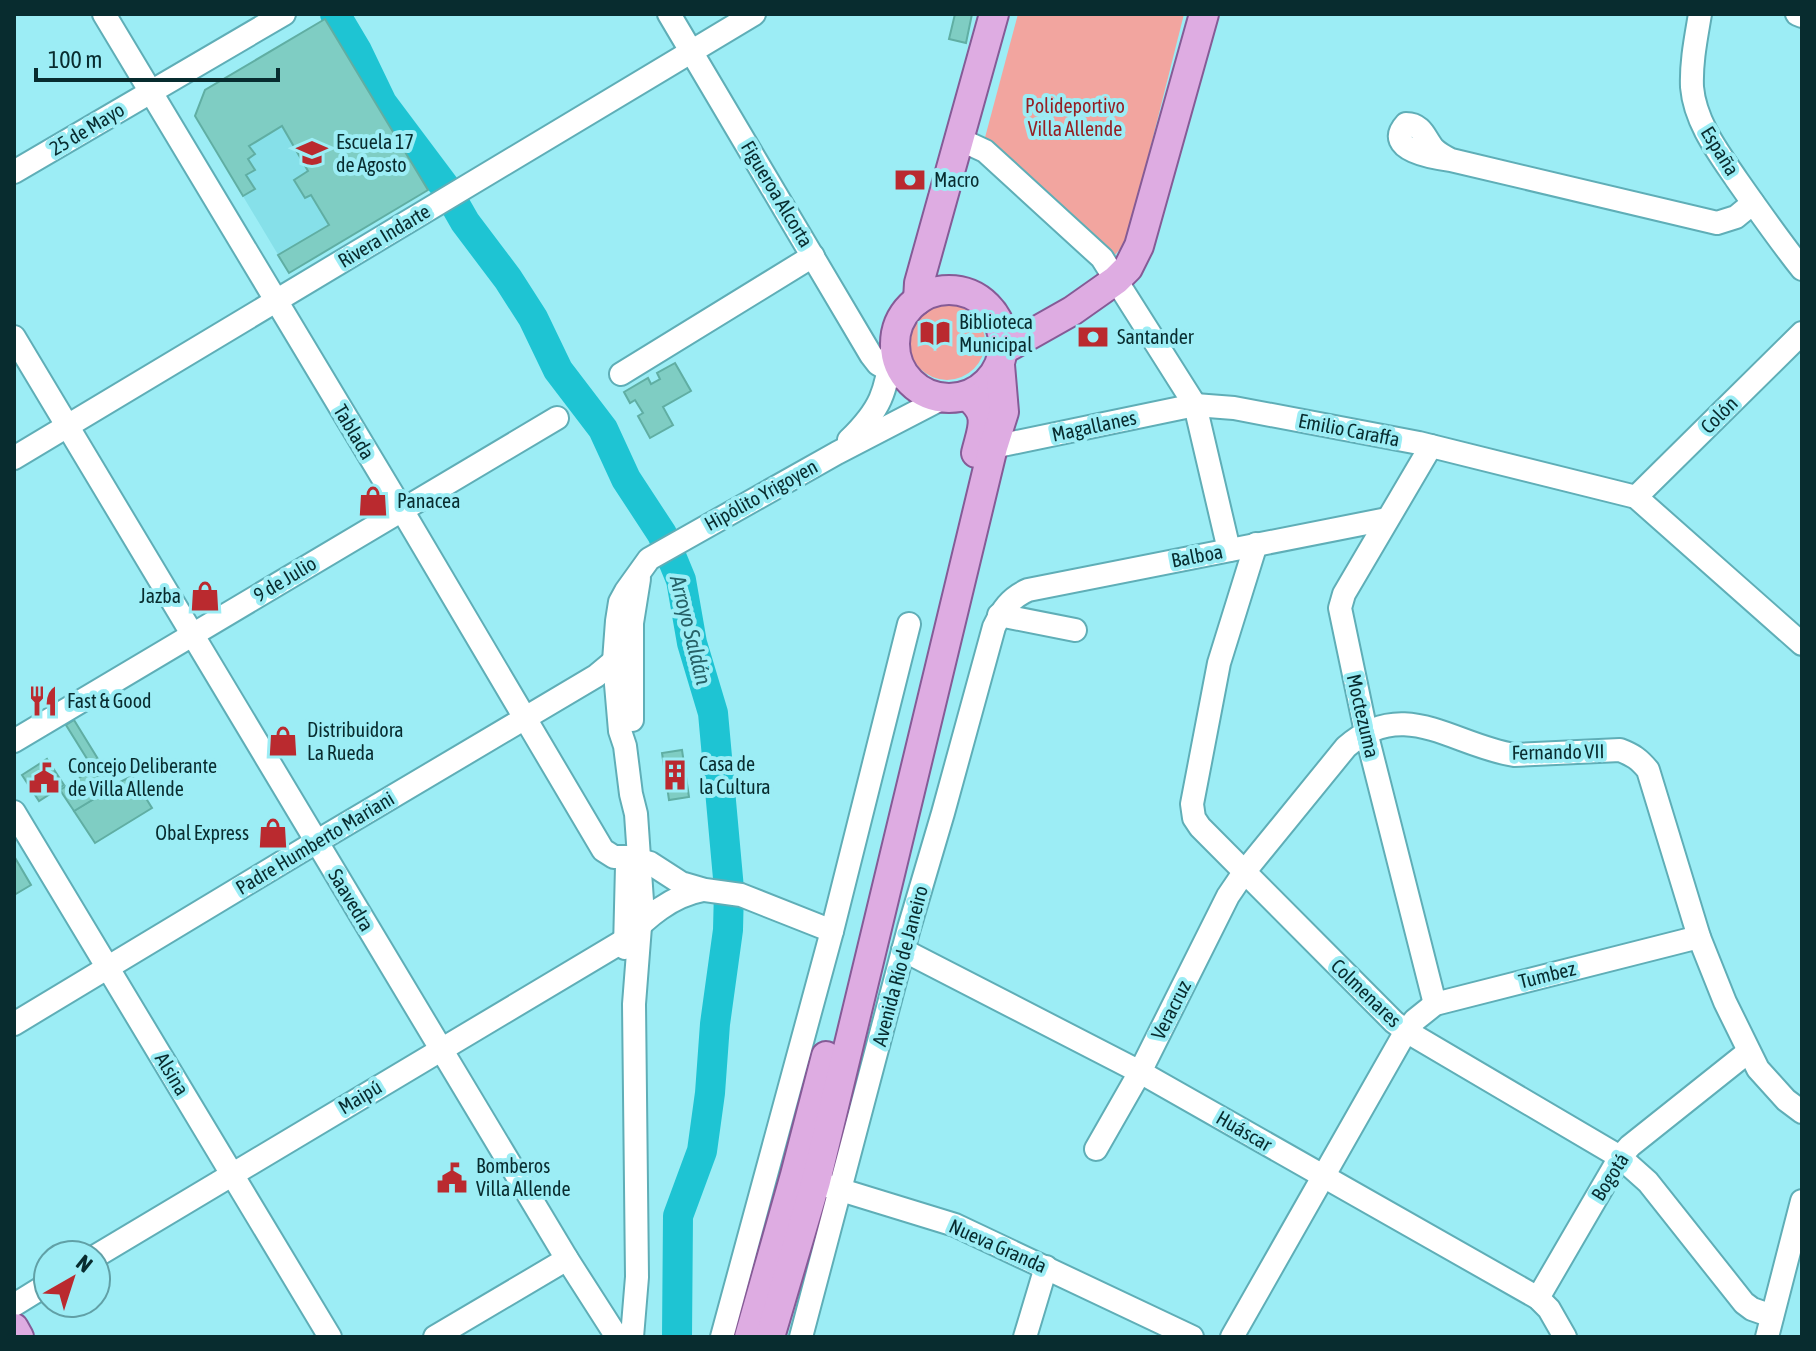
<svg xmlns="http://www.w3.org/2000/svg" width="1816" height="1351" font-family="'Asap Condensed',sans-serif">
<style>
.built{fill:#86e0e9}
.green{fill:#f2a59f}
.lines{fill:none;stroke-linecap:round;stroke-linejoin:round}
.river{stroke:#1ec4d3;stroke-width:30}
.building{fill:#7fcdc3;stroke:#60aea3;stroke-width:2}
.minor-casing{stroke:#5faeb7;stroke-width:26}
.major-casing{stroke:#855b96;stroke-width:32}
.minor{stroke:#fff;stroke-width:22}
.major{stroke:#deace2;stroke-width:28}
.labels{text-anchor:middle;stroke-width:8;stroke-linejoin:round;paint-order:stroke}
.park-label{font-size:20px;fill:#962024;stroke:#9cedf5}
.street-label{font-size:20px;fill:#082c2f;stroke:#9cedf5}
.poi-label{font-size:20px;fill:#082c2f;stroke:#9cedf5;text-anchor:start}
.water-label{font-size:22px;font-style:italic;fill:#266167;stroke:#9cedf5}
</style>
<rect width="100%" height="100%" fill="#9cedf5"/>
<polygon class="built" points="325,19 428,190 289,273 195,116 205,90"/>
<g class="green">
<polygon points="1018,14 1184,14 1139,193 1125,243 1110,261 983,145"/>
<circle cx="947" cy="342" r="38"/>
</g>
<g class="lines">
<polyline class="river" points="335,14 357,51 382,103 445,187 465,222 508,279 533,318 558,370 603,429 626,479 662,534 681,580 692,643 713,713 729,889 728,930 715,1024 710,1093 702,1151 678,1216 677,1337"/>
</g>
<g class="building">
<polygon points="955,14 972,14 966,43 949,39"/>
<polygon points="325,19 428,190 289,273 278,255 329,225 311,195 305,198 294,180 308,171 282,126 249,146 255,154 248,159 255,170 246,175 255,189 243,196 195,116 205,90"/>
<polygon points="675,363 691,391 663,407 673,425 650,438 638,416 643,413 635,400 630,403 624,392 648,378 651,384 660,379 657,373"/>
<polygon points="74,720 114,785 132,776 152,808 95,843 74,811 107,791 66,725"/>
<polygon points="682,750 689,797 669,800 662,753"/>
<polygon points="47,759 64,785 39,801 22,775"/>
<polygon points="93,769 107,791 74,811 60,790"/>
<polygon points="14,856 31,885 14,895"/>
</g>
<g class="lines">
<g class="minor-casing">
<g id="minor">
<polyline points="104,14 402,510 603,850 614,857 627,857 650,863 681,883 705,890 741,895 832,931"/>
<polyline points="669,14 871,355 878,364 911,383"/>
<path d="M1700,14C1696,38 1691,62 1692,87C1695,122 1718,152 1737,180C1758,210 1779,240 1802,269"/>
<polyline points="1797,14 1802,16"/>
<polyline points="959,139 985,151 1102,258 1195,405 1229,550"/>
<path d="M1451,160C1435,158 1382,150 1406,124C1423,124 1425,139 1434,149C1439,154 1445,157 1451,160L1717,223L1736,217L1753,203"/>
<polyline points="14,172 284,14"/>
<polyline points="14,337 567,1259 617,1337"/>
<polyline points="621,374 813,256"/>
<path d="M849,440C884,406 885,391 893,345"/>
<polyline points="1431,446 1344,594 1340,608 1366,732 1435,1004"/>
<polyline points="993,447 1195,405 1234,408 1419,443 1636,497 1802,644"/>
<polyline points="14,458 754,14"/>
<polyline points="1636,497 1802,333"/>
<polyline points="1256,544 1219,663 1192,804 1194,818 1200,827 1394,1022 1406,1031 1620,1157 1648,1182 1744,1303 1752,1309 1772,1316"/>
<polyline points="999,615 1075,630"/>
<polyline points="632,720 632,623 639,579"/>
<polyline points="14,741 557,418"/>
<polyline points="14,812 330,1337"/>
<polyline points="625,948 627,866"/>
<polyline points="903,950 1140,1072 1538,1298 1549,1309 1565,1337"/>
<polyline points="14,1024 316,842 596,676 614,661"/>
<path d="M1096,1149L1140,1072L1228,896L1245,871L1346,747C1404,696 1452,745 1514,755L1620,750C1633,755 1639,759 1648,770L1699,937L1725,1002L1758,1069L1786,1100L1802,1112"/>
<polyline points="828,1186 955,1225 1192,1337"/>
<path d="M96,1256L625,940C647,917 671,896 703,890"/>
<polyline points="1538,1298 1620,1157 1630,1146 1748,1052"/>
<polyline points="14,1305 48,1284"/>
<polyline points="435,1337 567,1259"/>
<polyline points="632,1337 637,1277 634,1004 642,901 636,814 631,794 625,746 620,731 614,661 617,621 620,602 626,591 649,559 837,453 943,398"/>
<polyline points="722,1337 832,931 909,624"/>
<path d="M801,1337L909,928L943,813L994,627C1002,610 1010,598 1028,590L1387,519"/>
<polyline points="1025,1337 1046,1267"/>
<polyline points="1232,1337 1406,1031 1415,1020 1435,1004 1699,937"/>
<polyline points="1767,1337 1802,1201"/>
</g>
</g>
<g class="major-casing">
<g id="major">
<circle cx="949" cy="344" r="54"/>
<polyline points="918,300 919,283 994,14"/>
<polyline points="1003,350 1072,311 1116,280 1128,268 1139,246 1204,14"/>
<path d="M967,396C991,414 982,428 976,453"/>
<polyline points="14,1328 19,1337"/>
<polyline points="749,1337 795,1175 826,1056"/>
<polyline points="770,1337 816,1181 993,447 1004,412 1000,365"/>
</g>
</g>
<use href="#minor" class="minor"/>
<use href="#major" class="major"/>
</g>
<defs>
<g id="school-bare" transform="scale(2.4)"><path d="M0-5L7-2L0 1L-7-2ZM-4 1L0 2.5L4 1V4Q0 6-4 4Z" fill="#ba2a2f" stroke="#9cedf5" stroke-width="2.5" paint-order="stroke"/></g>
<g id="bank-bare" transform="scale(2.4)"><path d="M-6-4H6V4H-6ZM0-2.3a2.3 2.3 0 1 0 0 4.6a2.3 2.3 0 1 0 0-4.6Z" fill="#ba2a2f" stroke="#9cedf5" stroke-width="2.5" paint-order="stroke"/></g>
<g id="library-bare" transform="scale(2.4)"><path d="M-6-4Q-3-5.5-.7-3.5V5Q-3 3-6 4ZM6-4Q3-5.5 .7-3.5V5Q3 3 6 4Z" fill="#ba2a2f" stroke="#9cedf5" stroke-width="2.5" paint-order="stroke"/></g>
<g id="shop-bare" transform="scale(2.4)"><path d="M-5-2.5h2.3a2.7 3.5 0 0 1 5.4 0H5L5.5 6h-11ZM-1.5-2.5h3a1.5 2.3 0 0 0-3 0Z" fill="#ba2a2f" stroke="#9cedf5" stroke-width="2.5" paint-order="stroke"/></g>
<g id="restaurant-bare" transform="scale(2.4)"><path d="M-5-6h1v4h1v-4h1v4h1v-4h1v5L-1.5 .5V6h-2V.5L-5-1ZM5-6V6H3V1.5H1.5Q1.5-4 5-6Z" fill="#ba2a2f" stroke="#9cedf5" stroke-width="2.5" paint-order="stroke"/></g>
<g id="building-bare" transform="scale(2.4)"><path d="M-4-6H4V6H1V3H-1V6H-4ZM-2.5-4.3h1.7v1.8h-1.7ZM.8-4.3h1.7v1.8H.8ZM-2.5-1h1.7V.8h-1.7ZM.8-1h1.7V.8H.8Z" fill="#ba2a2f" stroke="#9cedf5" stroke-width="2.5" paint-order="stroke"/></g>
<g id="civic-bare" transform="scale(2.4)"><path d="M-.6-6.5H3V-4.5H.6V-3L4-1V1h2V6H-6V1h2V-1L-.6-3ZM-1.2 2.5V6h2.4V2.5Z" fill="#ba2a2f" stroke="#9cedf5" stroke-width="2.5" paint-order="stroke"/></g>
</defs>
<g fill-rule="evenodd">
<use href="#school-bare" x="312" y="153"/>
<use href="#bank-bare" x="910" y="180"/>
<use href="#library-bare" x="935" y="333"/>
<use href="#bank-bare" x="1093" y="337"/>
<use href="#shop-bare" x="373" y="501"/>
<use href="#shop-bare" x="205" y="596"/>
<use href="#restaurant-bare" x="43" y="701"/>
<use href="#shop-bare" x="283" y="741"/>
<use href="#building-bare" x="675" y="775"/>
<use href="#civic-bare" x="44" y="778"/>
<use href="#shop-bare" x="273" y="833"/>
<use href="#civic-bare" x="452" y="1178"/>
</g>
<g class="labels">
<g class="park-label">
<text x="1075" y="113">Polideportivo<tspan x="1075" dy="23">Villa Allende</tspan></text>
</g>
<g class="street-label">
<text transform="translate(87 129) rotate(-31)" y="7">25 de Mayo</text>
<text transform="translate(1720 151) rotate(58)" y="7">España</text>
<text transform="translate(777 194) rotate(59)" y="7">Figueroa Alcorta</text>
<text transform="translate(384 236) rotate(-31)" y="7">Rivera Indarte</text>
<text transform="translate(1719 415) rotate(-45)" y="7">Colón</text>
<text transform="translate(1094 426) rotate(-12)" y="7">Magallanes</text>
<text transform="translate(1349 430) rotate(11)" y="7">Emilio Caraffa</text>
<text transform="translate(354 432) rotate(59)" y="7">Tablada</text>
<text transform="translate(761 495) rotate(-29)" y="7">Hipólito Yrigoyen</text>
<text transform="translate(1197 556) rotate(-11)" y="7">Balboa</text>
<text transform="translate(285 579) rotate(-31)" y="7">9 de Julio</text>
<text transform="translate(1363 716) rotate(77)" y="7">Moctezuma</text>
<text transform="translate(1558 752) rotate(-1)" y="7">Fernando VII</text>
<text transform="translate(315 843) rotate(-31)" y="7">Padre Humberto Mariani</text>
<text transform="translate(351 900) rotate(59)" y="7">Saavedra</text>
<text transform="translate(900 966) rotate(-75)" y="7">Avenida Río de Janeiro</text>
<text transform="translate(1547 975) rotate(-14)" y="7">Tumbez</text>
<text transform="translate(1366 993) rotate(44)" y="7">Colmenares</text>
<text transform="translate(1171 1010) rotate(-63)" y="7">Veracruz</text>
<text transform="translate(172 1074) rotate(59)" y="7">Alsina</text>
<text transform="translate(360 1097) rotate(-31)" y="7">Maipú</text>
<text transform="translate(1244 1131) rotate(30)" y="7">Huáscar</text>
<text transform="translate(1610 1177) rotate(-58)" y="7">Bogotá</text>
<text transform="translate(998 1246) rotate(24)" y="7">Nueva Granda</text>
</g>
<g class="poi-label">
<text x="336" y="149">Escuela 17<tspan x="336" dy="23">de Agosto</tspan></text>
<text x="934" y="187">Macro</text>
<text x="959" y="329">Biblioteca<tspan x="959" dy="23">Municipal</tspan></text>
<text x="1117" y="344">Santander</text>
<text x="397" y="508">Panacea</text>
<text x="181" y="603" text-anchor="end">Jazba</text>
<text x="67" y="708">Fast &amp; Good</text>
<text x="307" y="737">Distribuidora<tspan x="307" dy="23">La Rueda</tspan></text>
<text x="699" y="771">Casa de<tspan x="699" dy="23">la Cultura</tspan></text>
<text x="68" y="773">Concejo Deliberante<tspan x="68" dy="23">de Villa Allende</tspan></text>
<text x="249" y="840" text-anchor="end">Obal Express</text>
<text x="476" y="1173">Bomberos<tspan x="476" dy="23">Villa Allende</tspan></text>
</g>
<g class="water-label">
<text transform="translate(691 630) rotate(76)" y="8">Arroyo Saldán</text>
</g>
</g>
<rect width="1816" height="1351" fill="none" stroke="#082c2f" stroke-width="32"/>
<g transform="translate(72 1279) rotate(39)"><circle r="38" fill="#9cedf5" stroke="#61a0a6" stroke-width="2"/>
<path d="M0-6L14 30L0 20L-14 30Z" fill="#ba2a2f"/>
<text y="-12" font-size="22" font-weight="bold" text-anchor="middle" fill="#082c2f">N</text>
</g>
<path d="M36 68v12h242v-12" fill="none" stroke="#082c2f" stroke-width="4"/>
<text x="48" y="68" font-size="24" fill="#082c2f" stroke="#9cedf5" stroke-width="6" paint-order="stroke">100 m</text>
</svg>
